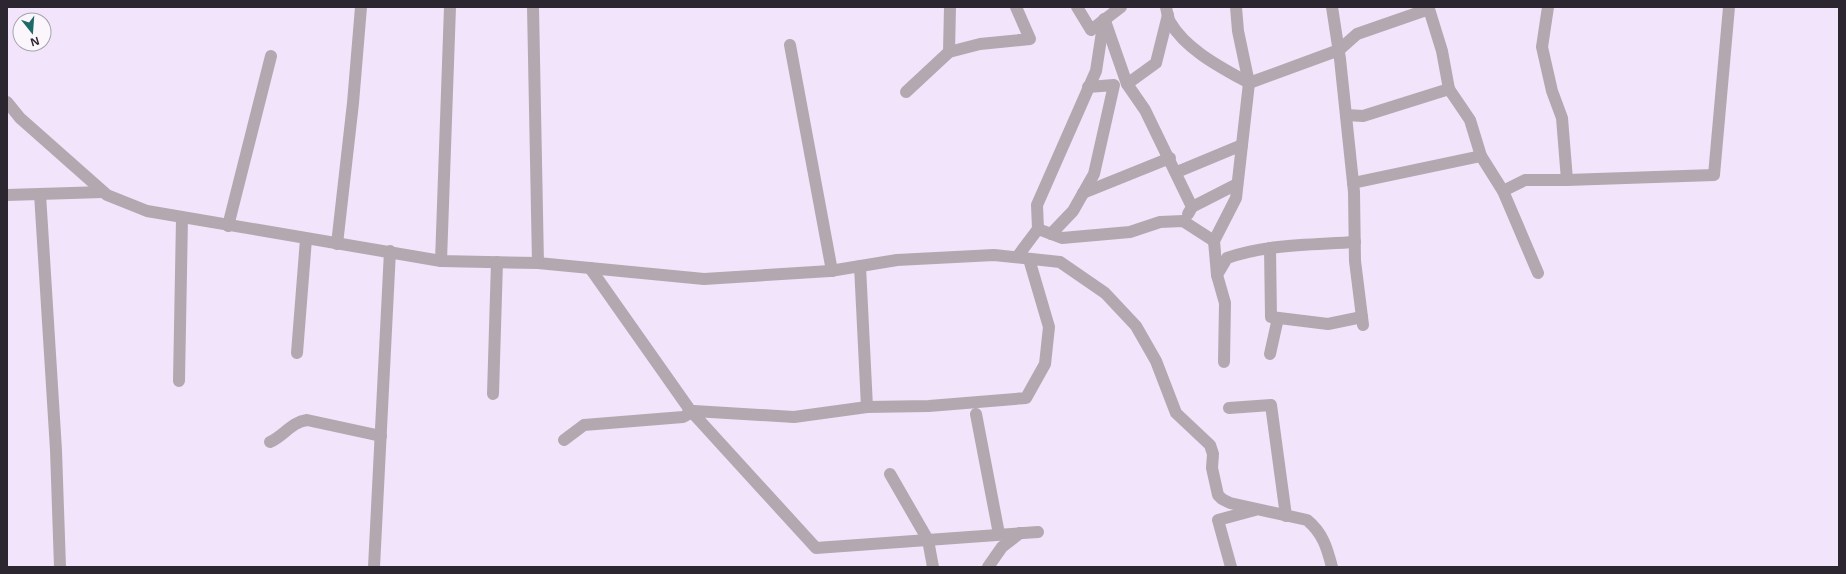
<svg xmlns="http://www.w3.org/2000/svg" width="1846" height="574" font-family="'Open Sans',sans-serif">
<style>
.lines{fill:none;stroke-linecap:round;stroke-linejoin:round}
.street{stroke:#b4a8b0;stroke-width:12}
</style>
<rect width="100%" height="100%" fill="#f2e5fb"/>
<g class="lines">
<g class="street">
<polyline points="533,7 538,263"/>
<polyline points="1077,7 1091,30 1121,7"/>
<path d="M1166,7C1167,12 1168,18 1170,22C1186,50 1222,68 1249,83"/>
<polyline points="1236,7 1238,31 1249,83"/>
<polyline points="1332,7 1340,59 1354,192 1355,261 1363,325"/>
<polyline points="1105,21 1127,84 1145,110 1192,207"/>
<polyline points="790,45 832,271"/>
<polyline points="949,52 980,44 1030,39 1016,7"/>
<polyline points="1127,84 1156,63 1168,15"/>
<polyline points="906,92 949,52 950,7"/>
<path d="M7,102L20,118L107,195L147,211L441,261L538,263L704,279L830,271L897,260L994,255L1060,262L1105,293L1136,326L1156,361L1176,413L1210,445L1213,454L1212,468L1218,495L1222,499L1230,503L1307,520C1323,533 1327,548 1332,567"/>
<polyline points="1346,115 1363,116 1449,89 1470,120 1481,156"/>
<polyline points="1177,172 1242,145"/>
<polyline points="1567,180 1714,175 1729,7"/>
<polyline points="1353,183 1481,156 1503,191 1538,273"/>
<polyline points="1503,191 1525,180 1567,180 1562,118 1552,91 1542,47 1548,7"/>
<polyline points="1083,193 1170,158"/>
<polyline points="40,194 56,450 60,567"/>
<polyline points="7,195 103,192"/>
<polyline points="1188,214 1192,207 1237,184"/>
<polyline points="228,226 271,56"/>
<polyline points="1038,229 1037,205 1096,71 1104,19"/>
<polyline points="1051,234 1073,211 1094,174 1114,85 1088,87"/>
<polyline points="337,244 353,103 361,7"/>
<polyline points="1270,248 1271,317 1328,324 1362,317"/>
<polyline points="1017,257 1038,229 1062,238 1130,232 1160,222 1183,221 1214,241"/>
<polyline points="441,261 450,7"/>
<polyline points="860,266 867,407"/>
<polyline points="590,268 690,410 816,548 1038,532"/>
<polyline points="1217,275 1214,241 1236,198 1249,83 1339,50 1357,34 1429,9 1442,51 1449,89"/>
<polyline points="297,353 306,239"/>
<polyline points="1270,354 1278,318"/>
<path d="M1224,362L1225,303L1217,275L1227,258C1267,244 1312,245 1355,242"/>
<polyline points="179,381 182,218"/>
<polyline points="493,394 497,262"/>
<polyline points="1229,408 1271,405 1286,516"/>
<polyline points="976,414 999,534"/>
<polyline points="564,440 584,425 683,417 694,411 794,417 867,407 929,406 1026,398 1045,364 1049,327 1029,259"/>
<path d="M270,442C284,436 291,422 307,420L381,436"/>
<polyline points="890,474 928,540 933,567"/>
<polyline points="374,567 390,251"/>
<polyline points="988,567 1002,547 1020,533"/>
<polyline points="1231,567 1218,520 1255,510"/>
</g>
</g>
<rect width="1846" height="574" fill="none" stroke="#2c2631" stroke-width="16"/>
<g transform="translate(32 32) rotate(163)"><circle r="19" fill="#faf6fc" stroke="#a8a3ab"/>
<path d="M0-3L7 15L0 10L-7 15Z" fill="#1c6967"/>
<text y="-6" font-size="11" font-weight="bold" text-anchor="middle" fill="#2c2631">N</text>
</g>
</svg>
